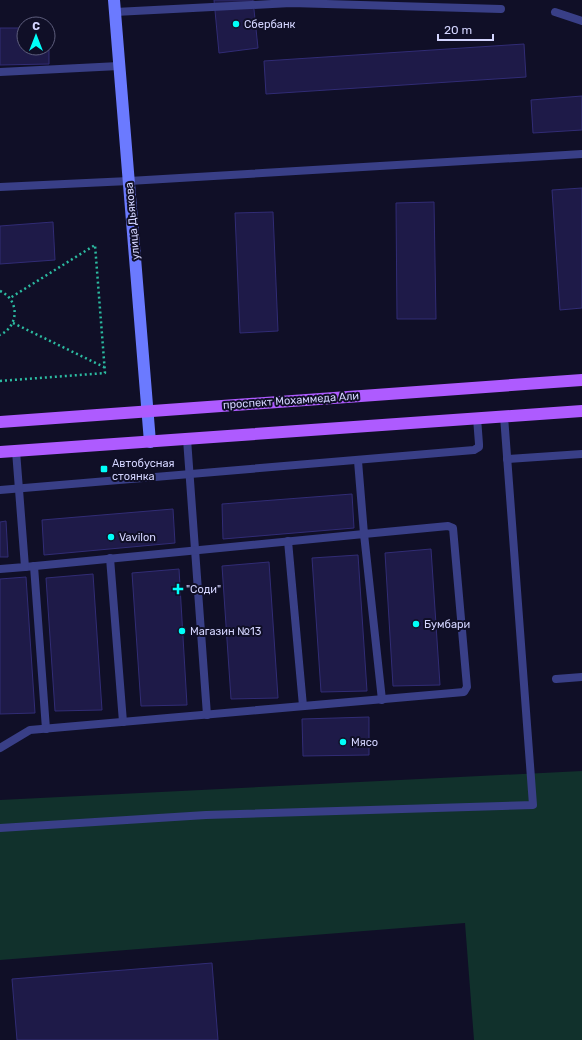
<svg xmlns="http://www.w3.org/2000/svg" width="582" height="1040" font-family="Rubik,sans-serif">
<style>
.green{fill:#11312c}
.building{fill:#1e1a48;stroke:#312c75}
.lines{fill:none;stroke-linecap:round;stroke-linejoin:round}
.path{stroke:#2cbba1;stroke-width:2.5;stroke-dasharray:2 3;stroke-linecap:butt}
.lane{stroke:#393f87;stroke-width:8}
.secondary{stroke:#6b7aff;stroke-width:12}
.primary{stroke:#ae5bff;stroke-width:12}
.poi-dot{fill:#00fff9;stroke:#100f27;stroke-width:1.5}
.labels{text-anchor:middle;stroke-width:4;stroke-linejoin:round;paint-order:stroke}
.poi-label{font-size:11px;fill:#d4d5ff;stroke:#100f27;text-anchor:start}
.street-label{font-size:11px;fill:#d4d5ff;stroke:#100f27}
</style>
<rect width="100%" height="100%" fill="#100f27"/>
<polygon class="green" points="582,771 582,1040 474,1040 465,923 0,960 0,800"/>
<g class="building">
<polygon points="214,0 253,0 258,48 219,53"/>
<polygon points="0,28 24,28 24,48 48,48 49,28 49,64 0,65"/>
<polygon points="524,44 526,77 266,94 264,61"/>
<polygon points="582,96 582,130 533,133 531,100"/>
<polygon points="582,188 582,308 560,310 552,190"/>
<polygon points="434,202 436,319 397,319 396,203"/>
<polygon points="273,212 278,331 240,333 235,213"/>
<polygon points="53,222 55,260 0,264 0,226"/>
<polygon points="352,494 354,528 223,539 222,504"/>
<polygon points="173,509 175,543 44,555 42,520"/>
<polygon points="6,521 8,557 0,557 0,522"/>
<polygon points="431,549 440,685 393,686 385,553"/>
<polygon points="358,555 367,691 321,692 312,558"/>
<polygon points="269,562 278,698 231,699 222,566"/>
<polygon points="179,569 187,705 141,706 132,573"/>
<polygon points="93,574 102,710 55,711 46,578"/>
<polygon points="26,577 35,713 0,714 0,579"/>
<polygon points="369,717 369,755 303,756 302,719"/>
<polygon points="212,963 218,1040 17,1040 12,979"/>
</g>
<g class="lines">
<g class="path">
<path d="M0,291C20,300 19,326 0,335"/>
<polyline points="13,323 104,367"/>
<polyline points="0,381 105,373 95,245 10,298"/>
</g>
<g class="lane">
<polyline points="115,12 291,3 501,9"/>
<polyline points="555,12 582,21"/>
<polyline points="0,72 119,66"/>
<polyline points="0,187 129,181 582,154"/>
<polyline points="187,439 207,715"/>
<polyline points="507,459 582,454"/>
<polyline points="0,490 474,450 479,447 479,444 477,418"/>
<polyline points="288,541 303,706"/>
<polyline points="110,558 123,722"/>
<polyline points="34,566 46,729"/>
<polyline points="25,567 364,534 382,700"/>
<polyline points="0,569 25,567 16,451"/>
<polyline points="556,679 582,677"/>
<polyline points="0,748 30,730 464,692 467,687 453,528 448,526 364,534 358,461"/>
<polyline points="0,828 206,815 533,805 504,416"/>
</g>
<polyline class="secondary" points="114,0 150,442"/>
<g class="primary">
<polyline points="0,422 582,380"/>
<polyline points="0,452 582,411"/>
</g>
</g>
<g class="poi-dot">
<circle cx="236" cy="24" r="4"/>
<rect x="100" y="465" width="8" height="8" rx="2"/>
<circle cx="111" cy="537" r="4"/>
<path d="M176 583h4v4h4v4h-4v4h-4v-4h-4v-4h4z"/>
<circle cx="416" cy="624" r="4"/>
<circle cx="182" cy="631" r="4"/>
<circle cx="343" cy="742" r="4"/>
</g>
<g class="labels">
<g class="poi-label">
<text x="244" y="28">Сбербанк</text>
<text x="112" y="467">Автобусная<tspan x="112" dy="13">стоянка</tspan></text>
<text x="119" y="541">Vavilon</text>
<text x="186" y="593">"Соди"</text>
<text x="424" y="628">Бумбари</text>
<text x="190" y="635">Магазин №13</text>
<text x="351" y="746">Мясо</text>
</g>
<g class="street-label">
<text transform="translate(132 221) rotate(-95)" y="4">улица Дьякова</text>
<text transform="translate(291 400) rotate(-4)" y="4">проспект Мохаммеда Али</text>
</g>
</g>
<g transform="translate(36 36)"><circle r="19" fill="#100f27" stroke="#5e5e7d"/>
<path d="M0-3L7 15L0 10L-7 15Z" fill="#00fff9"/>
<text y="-6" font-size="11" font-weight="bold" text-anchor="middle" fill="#d4d5ff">С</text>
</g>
<path d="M438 34v6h55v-6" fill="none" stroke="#d4d5ff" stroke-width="2"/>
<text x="444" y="34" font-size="12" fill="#d4d5ff" stroke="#100f27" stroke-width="3" paint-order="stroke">20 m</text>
</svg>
